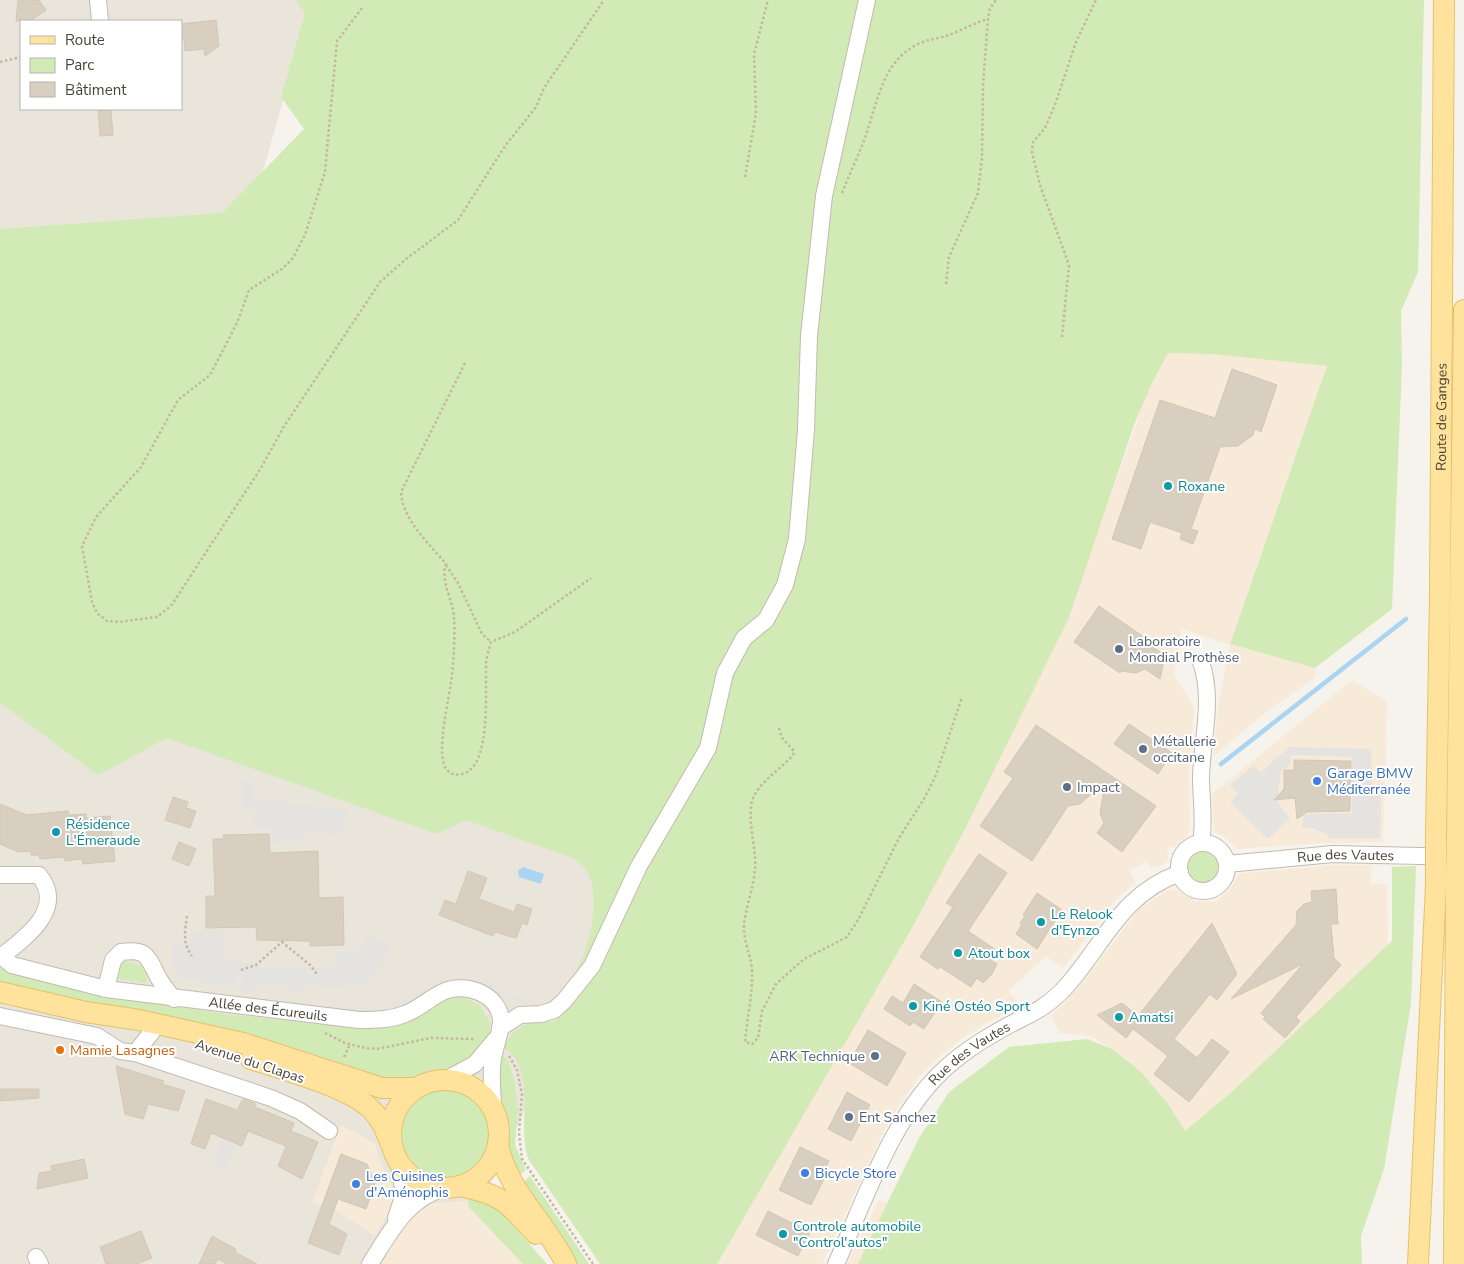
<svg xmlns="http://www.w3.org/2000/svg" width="1464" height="1264" font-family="'Nunito Sans',sans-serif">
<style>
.residential{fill:#eae5da;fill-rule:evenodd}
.commercial{fill:#f7ead8}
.green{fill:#d2eab5}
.parking{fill:#e5e3e0}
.water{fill:#a9d4f2}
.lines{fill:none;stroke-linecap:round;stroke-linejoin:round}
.stream{stroke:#a9d4f2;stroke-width:4.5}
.building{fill:#d8cfc1;stroke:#d3c7b4}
.minor-casing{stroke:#c2bbae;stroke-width:18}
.major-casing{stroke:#e6c16a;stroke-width:22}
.path{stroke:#c4b79f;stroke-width:2.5;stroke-dasharray:2.5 2.5;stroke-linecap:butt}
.minor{stroke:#fff;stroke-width:16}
.major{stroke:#ffe39c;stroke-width:20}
.major-bridge-casing{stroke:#e6c16a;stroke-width:22;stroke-linecap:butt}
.major-bridge{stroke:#ffe39c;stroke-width:20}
.culture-dot{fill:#0f9aa8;stroke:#fff;stroke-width:2}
.service-dot{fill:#5c6f8a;stroke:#fff;stroke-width:2}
.shop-dot{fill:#3f7fe0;stroke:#fff;stroke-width:2}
.food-dot{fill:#e8710a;stroke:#fff;stroke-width:2}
.labels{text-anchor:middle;stroke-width:4;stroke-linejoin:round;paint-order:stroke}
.street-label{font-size:14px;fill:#4b4439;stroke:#fff}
.culture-label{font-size:14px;fill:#0d838f;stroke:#fff;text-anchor:start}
.service-label{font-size:14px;fill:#4e5e75;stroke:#fff;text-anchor:start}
.shop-label{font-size:14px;fill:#366cbe;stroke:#fff;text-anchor:start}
.food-label{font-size:14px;fill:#c56008;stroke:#fff;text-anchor:start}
</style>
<rect width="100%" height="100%" fill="#f6f3ec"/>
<g class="residential">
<path d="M0,0H299L308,12L247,228L0,246ZM21,21H181V109H21Z"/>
<polygon points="0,688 610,850 604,957 540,1045 534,1090 476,1215 520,1264 0,1264"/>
</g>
<g class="commercial">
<polygon points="1168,353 1211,354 1327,366 1230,644 1315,668 1316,677 1260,717 1213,756 1218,705 1230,645 1182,629 1174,674 1194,708 1189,775 1190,828 1187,836 1176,846 1170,847 1167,850 1168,859 1158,868 1156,866 1151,869 1147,861 1130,871 1136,883 1117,898 1063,968 1046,956 1008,991 1021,1006 988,1022 964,1037 941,1055 918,1078 888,1122 822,1264 717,1264 893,957 911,929 964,830 1072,612 1079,586 1142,407 1152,380"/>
<polygon points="1352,680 1387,702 1383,842 1318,843 1236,849 1227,839 1214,831 1212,794"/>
<polygon points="1336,865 1372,865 1371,884 1387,884 1388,946 1205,1121 1180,1131 1127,1059 1091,1036 1059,1033 1051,1015 1063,1005 1097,964 1138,910 1166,891 1173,889 1196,901 1214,902 1228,892 1239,875 1245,873"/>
<polygon points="341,1125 375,1143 380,1162 392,1186 394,1203 375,1236 334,1210 312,1202"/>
<polygon points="879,1200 891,1205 871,1264 847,1264"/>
<polygon points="465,1201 527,1264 380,1264 407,1221 420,1209 432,1203"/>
</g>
<g class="green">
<path d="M296,0H1424L1418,272L1401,311L1402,365L1392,609L1315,668L1230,644L1327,366L1211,354L1168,353L1152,383L1134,425L1069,618L966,827L913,926L717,1264H600L529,1160C515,1129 539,1068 504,1048L502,1054L508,1060L514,1079L518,1110L515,1145L526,1170L516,1178C513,1168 509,1158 508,1148C508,1141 510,1135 510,1129C510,1117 503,1106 500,1095C491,1056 509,1014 555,1022L557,1016L550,1006C558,996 567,986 574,975C589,950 602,898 587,871C584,867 579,863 576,859L466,820L437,834L167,738L98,775L0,703V229L222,213L304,129L281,97L305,13Z"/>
<circle cx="1204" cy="867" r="16"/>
<polygon points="1416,866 1411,1004 1384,1169 1361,1236 1362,1264 858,1264 919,1138 949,1092 1009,1047 1087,1039 1114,1050 1141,1072 1168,1104 1185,1131 1234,1090 1392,941 1392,867"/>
<polygon points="123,961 143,966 147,978 146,983 118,979 117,975"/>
<polygon points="0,968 92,993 218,1013 362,1029 390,1027 404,1022 446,997 461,996 479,1005 490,1022 490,1034 487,1046 455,1068 422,1073 407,1080 392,1083 0,985"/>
<circle cx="445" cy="1134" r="47"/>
<polygon points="530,1176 589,1264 576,1264 521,1184"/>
<polygon points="469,1199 494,1204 547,1264 523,1264 468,1206"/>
</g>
<g class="parking">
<polygon points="1289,747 1371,749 1372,794 1381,794 1380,838 1329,838 1327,834 1312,828 1302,827 1304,814 1352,813 1352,757 1292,755 1290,764 1281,772 1277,801 1290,819 1268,839 1230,802 1238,794 1230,785 1253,766 1261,772"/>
<polygon points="253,778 255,800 303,804 346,811 344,822 347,825 341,835 330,835 328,831 304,832 305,841 272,843 271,829 256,829 254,812 243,812 240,781"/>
<polygon points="223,930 224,957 267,969 328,967 341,952 358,952 365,936 391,945 378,974 366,984 318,990 317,982 311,980 305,984 304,993 290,992 285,983 262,982 258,984 254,992 240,990 242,979 240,977 238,977 233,987 178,977 174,969 174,943 190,942 190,932"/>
<polygon points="454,978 479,981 524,999 522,1004 482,986 443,984 406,1007 378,1015 311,1008 311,1004 377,1011 407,1000 442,980"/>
<polygon points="221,1140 235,1145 228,1168 213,1163"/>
</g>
<polygon class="water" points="523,867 544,874 541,884 519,877 518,871"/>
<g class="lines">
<polyline class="stream" points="1221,764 1406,619"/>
</g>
<g class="building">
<polygon points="18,0 39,0 46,10 30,21 16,21"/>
<polygon points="216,20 219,46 205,56 204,49 185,51 184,38 181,38 181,24"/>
<polygon points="98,109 111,109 113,135 100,136"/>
<polygon points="1232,369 1277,385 1261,432 1255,429 1253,435 1238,446 1220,447 1191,529 1198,531 1193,544 1180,539 1182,533 1150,522 1141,549 1112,539 1160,400 1215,418"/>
<polygon points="1099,606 1144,637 1142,640 1165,655 1160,679 1145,669 1136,673 1121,671 1120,673 1074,642"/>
<polygon points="1129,724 1172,753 1158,774 1114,744"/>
<polygon points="1036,725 1156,806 1122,852 1097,833 1104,823 1100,814 1105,782 1080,804 1068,806 1032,861 980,826 1013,778 1004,772"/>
<polygon points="1294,760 1351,761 1350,811 1307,812 1297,819 1295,798 1274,800 1284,789 1284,770 1294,770"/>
<polygon points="173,797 188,802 186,808 196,811 190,828 165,820"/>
<polygon points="0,804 27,815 68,811 69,815 86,814 86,818 110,816 115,861 83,864 82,859 65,861 65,857 40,859 39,855 31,855 31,851 18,852 0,844"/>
<polygon points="269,834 270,853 318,851 319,898 343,897 344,945 310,946 310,941 257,940 256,927 206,928 206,896 215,896 213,839 224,839 223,835"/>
<polygon points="179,842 196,849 189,866 172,859"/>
<polygon points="979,854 1007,873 968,931 996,950 989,959 997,964 992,974 983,983 977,978 971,987 940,967 938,969 920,957 953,907 946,903"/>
<polygon points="468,871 487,878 479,899 514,912 517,904 532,909 527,925 522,923 516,938 495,932 493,936 439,915 445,900 456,904"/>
<polygon points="1336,889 1338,924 1331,924 1334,958 1341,965 1296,1017 1300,1021 1285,1038 1263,1019 1265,1017 1261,1013 1303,964 1231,999 1296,925 1297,911 1304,904 1312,902 1311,891"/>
<polygon points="1037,893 1062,910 1037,949 1016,934 1022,924 1020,923 1025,916 1023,915"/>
<polygon points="1212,923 1237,974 1217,1000 1210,994 1174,1039 1197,1058 1212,1039 1229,1052 1189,1102 1154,1074 1168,1056 1133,1029 1126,1038 1097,1015 1122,1003 1138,1016"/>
<polygon points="914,984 942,1002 924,1029 913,1022 910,1026 884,1009 892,996 903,1003"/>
<polygon points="868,1030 906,1053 887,1086 849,1063"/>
<polygon points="116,1066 164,1081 162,1084 185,1091 178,1111 148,1104 143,1119 125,1114"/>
<polygon points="0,1089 39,1089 39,1098 0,1101"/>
<polygon points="847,1092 870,1105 851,1141 828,1129"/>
<polygon points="206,1099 237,1110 243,1099 256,1104 255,1107 294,1123 291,1131 318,1142 302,1179 278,1166 286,1146 248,1131 242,1146 211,1133 205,1149 191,1144"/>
<polygon points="800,1147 829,1161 824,1171 827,1173 811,1205 779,1190"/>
<polygon points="341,1154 367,1164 375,1183 366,1209 338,1199 329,1224 347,1234 339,1255 308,1243"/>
<polygon points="84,1159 88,1178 37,1189 39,1173 52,1171 51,1166"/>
<polygon points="768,1211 810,1232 798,1256 756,1235"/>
<polygon points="141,1231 152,1258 137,1264 106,1264 100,1247"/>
<polygon points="212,1236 236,1249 235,1252 257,1264 227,1264 218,1259 215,1264 199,1264"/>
</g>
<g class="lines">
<g class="minor-casing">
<g id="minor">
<polyline points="98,0 100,21"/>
<path d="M1201,662C1214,699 1202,739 1201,777C1201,799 1205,821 1201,843"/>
<circle cx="1203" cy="867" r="24"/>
<path id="s1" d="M1227,864L1333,854L1464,857"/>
<path d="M0,875H39C66,909 26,937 2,956"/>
<path id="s2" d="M0,955L12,965L106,989L359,1020C375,1020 390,1020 405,1014C419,1009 431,997 445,991C467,982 500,995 501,1021C501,1033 495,1046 493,1059C490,1075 493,1092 493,1109"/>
<path d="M106,989L113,960L121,952C143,949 146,953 155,971C160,982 166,990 174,999"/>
<polyline points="0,1016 97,1036 120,1051 135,1053 152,1032"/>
<polyline points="500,1028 520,1015 541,1014 554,1010 564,1001 592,966 639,866 708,748 725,673 744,638 766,620 785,585 797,539 806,430 809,336 824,196 867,0"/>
<polyline points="135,1053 271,1098 300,1111 329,1131"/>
<polyline points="447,1079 475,1064 495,1040"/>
<polyline points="396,1218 404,1194 399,1164"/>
<polyline points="36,1257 40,1264"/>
<path d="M370,1264C390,1233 407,1197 446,1188"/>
<path id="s3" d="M836,1264C866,1198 893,1113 949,1065C963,1053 979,1042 995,1033C1021,1017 1039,1014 1062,991C1103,948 1118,895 1180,873"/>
</g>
</g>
<g class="major-casing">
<g id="major">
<path id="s4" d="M1436,835L1440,596L1444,0"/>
<polyline points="1457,835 1464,310"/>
<polyline points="0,992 86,1012 139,1020 243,1043 382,1088 415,1088"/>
<path d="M251,1059C283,1070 350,1087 372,1110C382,1120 386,1132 391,1144"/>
<circle cx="445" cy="1134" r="54"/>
<path d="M498,1144C507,1191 546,1222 566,1264"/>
<path d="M460,1186C503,1195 507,1202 536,1234"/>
<polyline points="1418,1264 1436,885"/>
<polyline points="1454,1264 1456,884"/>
</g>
</g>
<g class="path">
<polyline points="362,8 337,41 325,172 305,235 293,258 282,269 249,290 237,323 210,375 178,400 141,467 96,517 82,546 92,602 97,613 107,621 118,622 157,617 171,606 261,468 283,428 380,282 406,259 458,220 505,146 536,107 544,88 604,0"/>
<polyline points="0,62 21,57"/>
<polyline points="745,177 756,113 754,54 768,0"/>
<path d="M842,193C850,172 861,151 868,129C878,98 884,62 916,45C927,39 938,39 949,35C962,30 974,23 988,19"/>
<polyline points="946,284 949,257 978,193 982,158 983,86 988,19 990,8 996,0"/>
<polyline points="1062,337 1069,265 1040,185 1032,152 1033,142 1045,128 1055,105 1076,42 1096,0"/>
<path d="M465,363L401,492C403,521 428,542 446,564C440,581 453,600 454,617C455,635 454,655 452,674C451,693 433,758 448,771C452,775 457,775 462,774C492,768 485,689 486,665C486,657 489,650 491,642L515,632L591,578"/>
<polyline points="446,565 458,583 482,634 491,642"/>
<path d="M779,728L782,738L794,751L793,755C781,769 763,779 754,796C745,813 757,849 755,868C754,887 746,906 744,925C743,941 751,954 752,970C753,994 747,1018 745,1042L752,1044L758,1038L762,1011L776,984L804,959L847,937L858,920L899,838L924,799L936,775L962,697"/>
<path d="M187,916C185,930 182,943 192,956"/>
<polyline points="241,970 256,965 282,942 310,965 317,974"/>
<polyline points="325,1033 345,1043 365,1048 377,1049 431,1038 475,1039"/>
<polyline points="509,1056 517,1070 522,1094 519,1133 522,1159 593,1264"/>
<polyline points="344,1057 350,1044"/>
</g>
<use href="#minor" class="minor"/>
<use href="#major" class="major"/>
<g class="major-bridge-casing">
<g id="major-bridge">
<polyline points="1436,835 1436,885"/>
<polyline points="1456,884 1457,835"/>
</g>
</g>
<use href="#major-bridge" class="major-bridge"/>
</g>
<g class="culture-dot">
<circle cx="1168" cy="486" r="5"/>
<circle cx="56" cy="832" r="5"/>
<circle cx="1041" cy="922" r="5"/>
<circle cx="958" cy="953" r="5"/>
<circle cx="913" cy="1006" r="5"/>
<circle cx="1119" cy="1017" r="5"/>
<circle cx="783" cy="1234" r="5"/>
</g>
<g class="service-dot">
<circle cx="1119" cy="649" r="5"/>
<circle cx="1143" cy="749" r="5"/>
<circle cx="1067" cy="787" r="5"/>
<circle cx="875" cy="1056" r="5"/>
<circle cx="849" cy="1117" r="5"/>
</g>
<g class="shop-dot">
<circle cx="1317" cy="781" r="5"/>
<circle cx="805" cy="1173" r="5"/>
<circle cx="356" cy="1184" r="5"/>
</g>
<circle class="food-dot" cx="60" cy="1050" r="5"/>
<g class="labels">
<g class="street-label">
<text dy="5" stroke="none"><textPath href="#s4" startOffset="418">Route de Ganges</textPath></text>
<text dy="5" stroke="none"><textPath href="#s1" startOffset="119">Rue des Vautes</textPath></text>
<text dy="5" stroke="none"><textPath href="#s2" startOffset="276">Allée des Écureuils</textPath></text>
<text dy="5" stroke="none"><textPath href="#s3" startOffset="254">Rue des Vautes</textPath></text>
<text transform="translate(250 1061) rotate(18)" y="5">Avenue du Clapas</text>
</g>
<g class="culture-label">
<text x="1178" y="491">Roxane</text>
<text x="66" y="829">Résidence<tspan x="66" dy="16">L'Émeraude</tspan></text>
<text x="1051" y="919">Le Relook<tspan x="1051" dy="16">d'Eynzo</tspan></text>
<text x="968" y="958">Atout box</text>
<text x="923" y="1011">Kiné Ostéo Sport</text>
<text x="1129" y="1022">Amatsi</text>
<text x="793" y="1231">Controle automobile<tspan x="793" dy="16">"Control'autos"</tspan></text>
</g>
<g class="service-label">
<text x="1129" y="646">Laboratoire<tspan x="1129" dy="16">Mondial Prothèse</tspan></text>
<text x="1153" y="746">Métallerie<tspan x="1153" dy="16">occitane</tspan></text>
<text x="1077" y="792">Impact</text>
<text x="865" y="1061" text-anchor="end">ARK Technique</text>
<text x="859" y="1122">Ent Sanchez</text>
</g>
<g class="shop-label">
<text x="1327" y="778">Garage BMW<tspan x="1327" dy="16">Méditerranée</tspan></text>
<text x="815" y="1178">Bicycle Store</text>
<text x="366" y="1181">Les Cuisines<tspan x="366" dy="16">d'Aménophis</tspan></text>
</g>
<g class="food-label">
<text x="70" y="1055">Mamie Lasagnes</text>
</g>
</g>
<rect x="20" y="20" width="162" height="90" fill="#ffffff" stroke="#b7b4b0"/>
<rect x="30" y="36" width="25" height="8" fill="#ffe39c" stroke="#b7b4b0"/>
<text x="65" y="45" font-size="15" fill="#4b4439">Route</text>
<rect x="30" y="58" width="25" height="15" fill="#d2eab5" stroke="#b7b4b0"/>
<text x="65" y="70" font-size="15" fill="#4b4439">Parc</text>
<rect x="30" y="82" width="25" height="15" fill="#d8cfc1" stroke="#b7b4b0"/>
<text x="65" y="95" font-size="15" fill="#4b4439">Bâtiment</text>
</svg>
